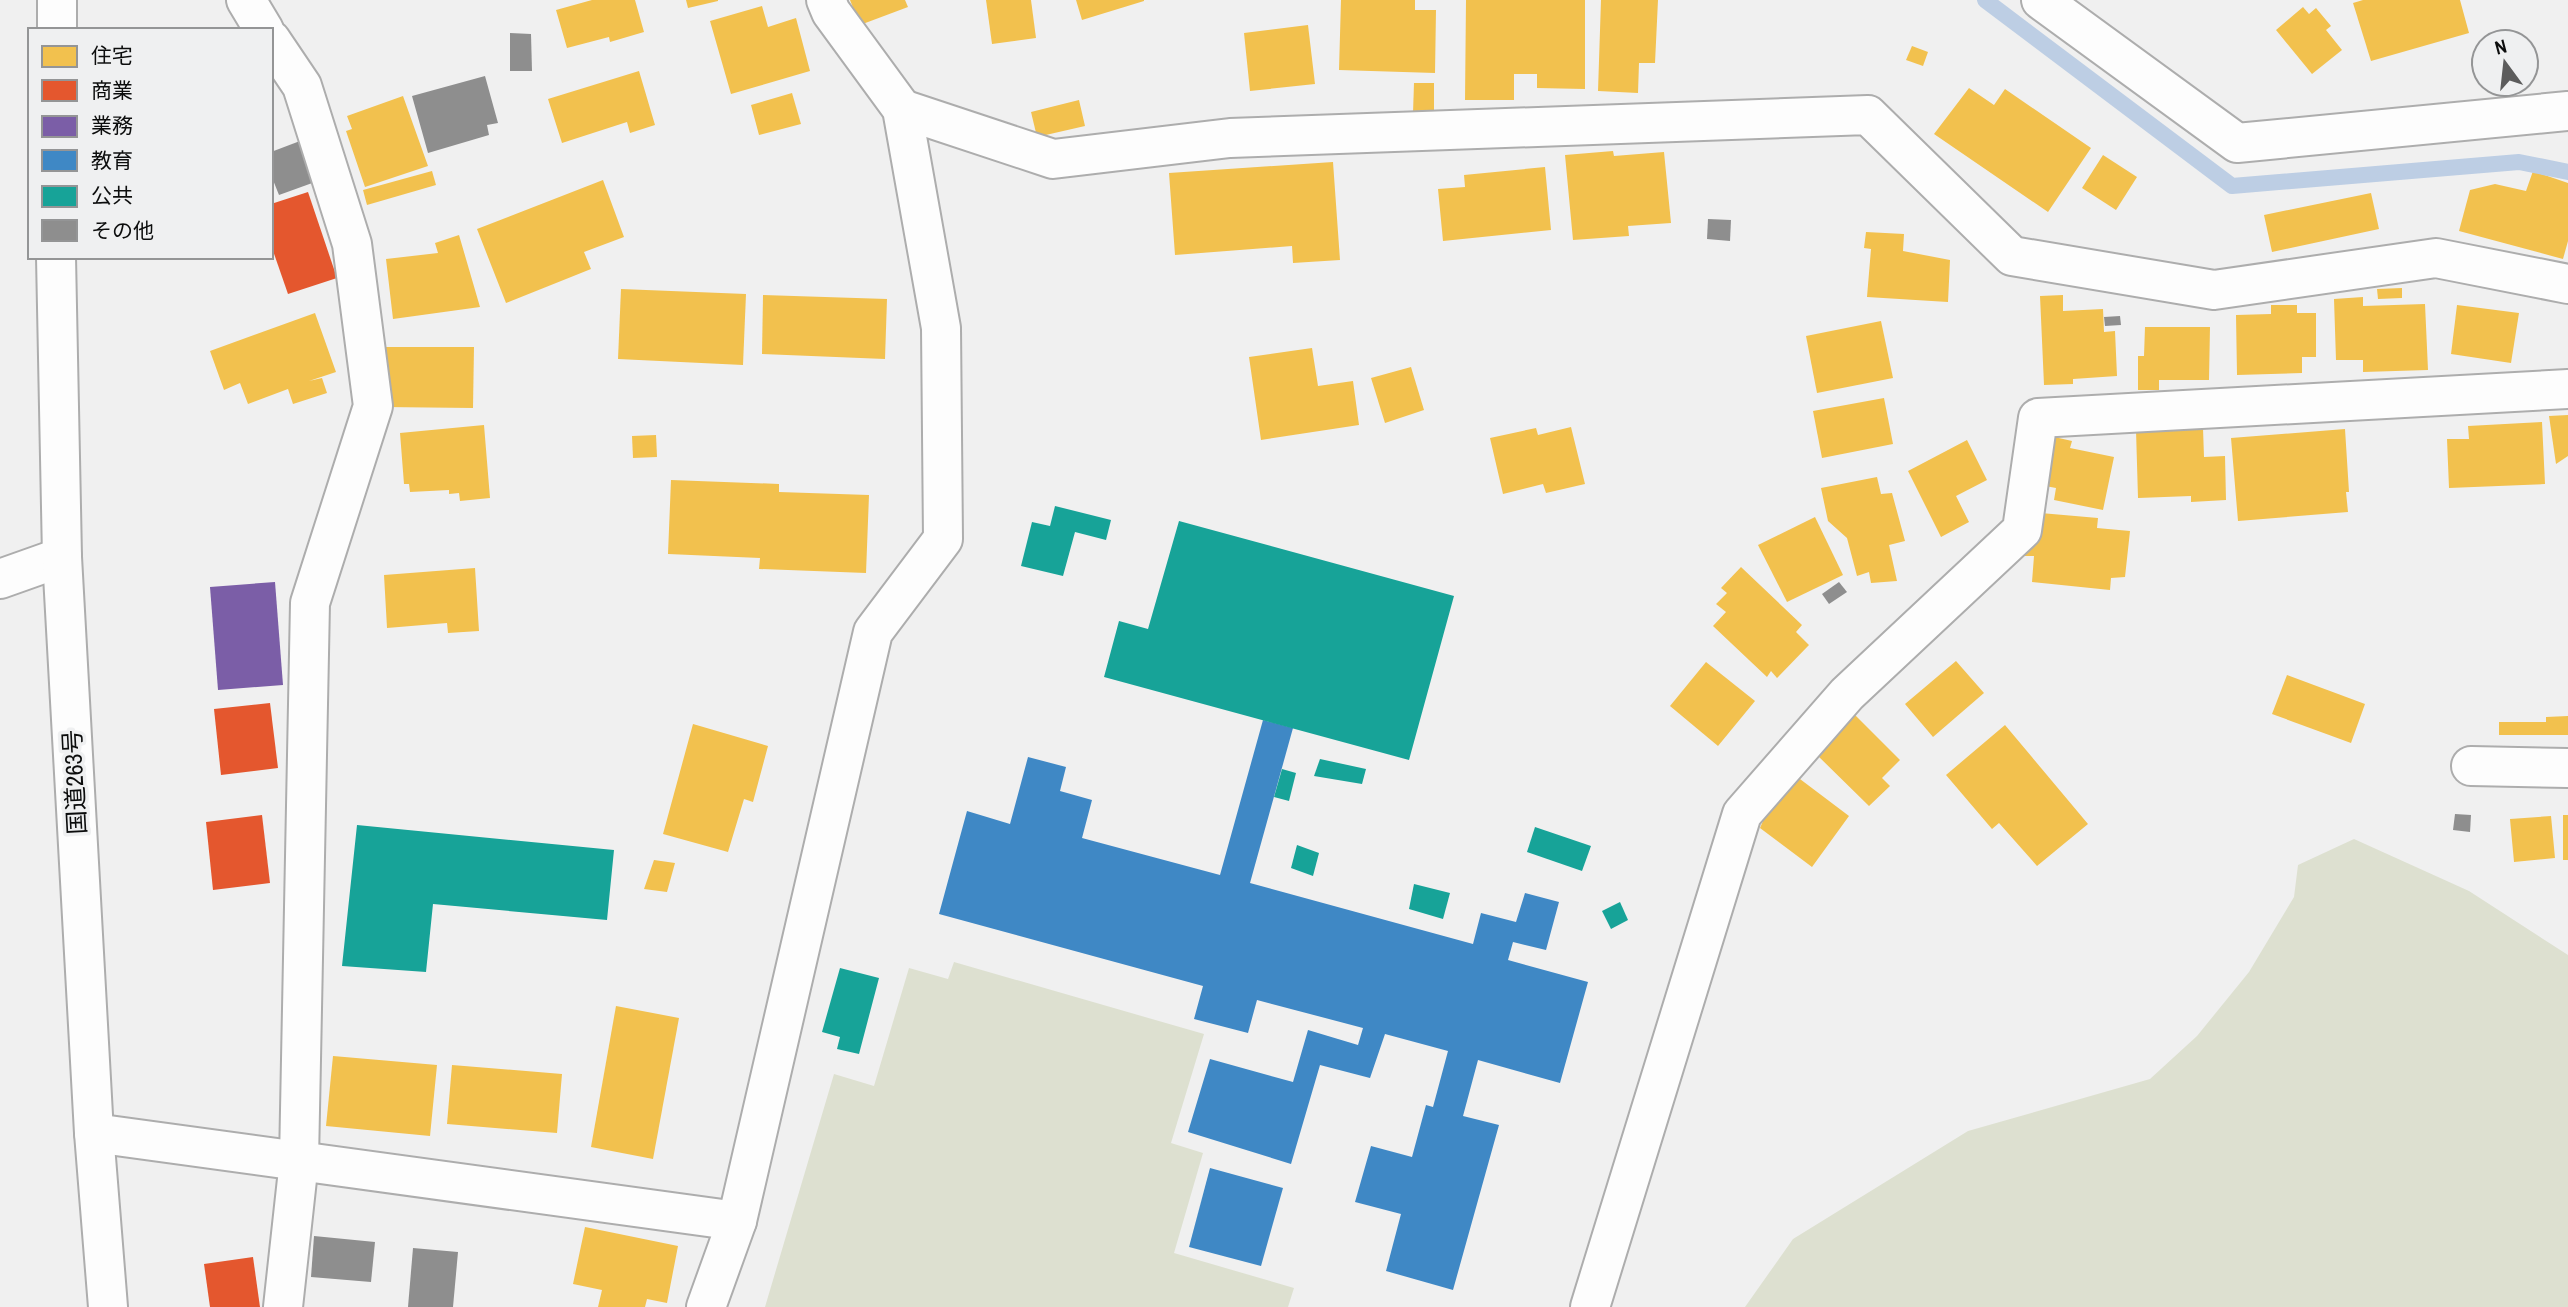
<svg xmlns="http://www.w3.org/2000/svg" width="2568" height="1307" font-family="'Archivo Narrow','Noto Sans JP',sans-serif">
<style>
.green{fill:#dde0d0}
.homes{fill:#f2c14e}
.shops{fill:#e4572e}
.offices{fill:#7b5ea7}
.schools{fill:#3f88c5}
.public{fill:#17a398}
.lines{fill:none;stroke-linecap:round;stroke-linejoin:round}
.stream{stroke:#bdcee4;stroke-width:16}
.building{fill:#8e8e8e}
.minor-casing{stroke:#adadad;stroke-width:42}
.highway-casing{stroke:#adadad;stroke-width:42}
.minor{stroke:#fdfdfd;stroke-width:38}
.highway{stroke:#fdfdfd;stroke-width:38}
.labels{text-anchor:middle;stroke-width:7;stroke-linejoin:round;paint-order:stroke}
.street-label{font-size:24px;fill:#0c0d0d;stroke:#eff0f1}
</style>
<rect width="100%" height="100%" fill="#f0f0f0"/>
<g class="green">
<polygon points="2354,839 2469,891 2568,955 2568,1307 1745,1307 1793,1239 1968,1131 2150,1079 2197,1036 2249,972 2294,897 2298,865"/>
<polygon points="954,962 1204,1034 1171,1143 1203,1153 1174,1253 1294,1288 1288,1307 765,1307 834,1074 874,1086 909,968 948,979"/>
</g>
<g class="homes">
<polygon points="592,0 635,0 644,32 610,42 609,37 567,48 556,10"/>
<polygon points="686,0 718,0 718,1 688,8"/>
<polygon points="850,0 905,0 908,7 860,25"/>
<polygon points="986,0 1031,0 1036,38 992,44"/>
<polygon points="1076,0 1144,0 1144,1 1082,20"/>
<polygon points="1341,0 1415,0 1415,10 1436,10 1435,73 1339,70"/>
<polygon points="1466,0 1585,0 1585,89 1537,88 1537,74 1514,74 1514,100 1465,100"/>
<polygon points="1601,0 1658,0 1655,63 1639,63 1638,93 1598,91"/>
<polygon points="2363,0 2460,0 2469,33 2371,61 2353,3"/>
<polygon points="762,6 768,27 796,18 810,71 731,94 710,21"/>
<polygon points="2303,7 2309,14 2316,8 2331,26 2326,30 2342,50 2312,74 2276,30"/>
<polygon points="1308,25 1315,84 1250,91 1244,33"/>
<polygon points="1912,46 1928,52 1923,66 1906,60"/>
<polygon points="639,71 655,125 630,133 627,122 562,143 548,99"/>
<polygon points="1414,83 1434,83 1434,114 1413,113"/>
<polygon points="1969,88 1994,105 2005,89 2091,148 2048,212 1934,134"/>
<polygon points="792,93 801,124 759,135 751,105"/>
<polygon points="403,96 428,166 365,187 346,131 352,129 347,116"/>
<polygon points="1079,100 1085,126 1037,137 1031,112"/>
<polygon points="1613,151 1614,156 1664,152 1671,223 1628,226 1629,236 1573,240 1565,155"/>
<polygon points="2103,155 2137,177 2116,210 2082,188"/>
<polygon points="1333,162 1340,260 1293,263 1292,246 1175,255 1169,173"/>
<polygon points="1545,167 1551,230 1443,241 1438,189 1465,187 1464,175"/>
<polygon points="432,171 436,185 367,205 363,190"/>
<polygon points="2533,171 2568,183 2568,241 2563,259 2459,231 2470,190 2495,184 2526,191"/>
<polygon points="603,180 624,237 584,252 591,269 506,303 477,229"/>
<polygon points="2371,193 2379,229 2272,252 2264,215"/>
<polygon points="1866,232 1904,234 1903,251 1950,260 1948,302 1867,297 1871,249 1864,248"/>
<polygon points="459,235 480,307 393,319 386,259 438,253 435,243"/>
<polygon points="2402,288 2402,298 2378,299 2377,289"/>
<polygon points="621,289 746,294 743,365 618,359"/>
<polygon points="763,295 887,299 885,359 762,354"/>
<polygon points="2063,295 2063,311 2103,309 2104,332 2115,331 2117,376 2073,379 2073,384 2044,385 2040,296"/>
<polygon points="2363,297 2363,306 2425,304 2428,370 2363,372 2363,360 2336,360 2334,299"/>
<polygon points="2271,305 2297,305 2297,313 2316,313 2316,357 2302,357 2302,373 2237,375 2236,315 2271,314"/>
<polygon points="2457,305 2519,313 2511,363 2451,354"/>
<polygon points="315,313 336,372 309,381 322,378 327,393 293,404 288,389 248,404 240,383 224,390 210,351"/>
<polygon points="1881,321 1893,378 1817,393 1806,336"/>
<polygon points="2145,327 2210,327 2209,380 2159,380 2159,390 2138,390 2138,356 2144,356"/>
<polygon points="384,347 474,347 473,408 383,407"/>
<polygon points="1312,348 1318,386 1353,381 1359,425 1261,440 1249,357"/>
<polygon points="1411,367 1424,410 1385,423 1371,378"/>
<polygon points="1884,398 1893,444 1822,458 1813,411"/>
<polygon points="2568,415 2568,456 2556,464 2549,416"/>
<polygon points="2542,422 2545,484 2449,488 2447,439 2469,439 2468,426"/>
<polygon points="484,425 490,498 460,501 459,493 449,494 449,490 410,492 409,484 404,484 400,433"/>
<polygon points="1571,427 1585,484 1546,493 1543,484 1503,494 1490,438 1536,428 1538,435"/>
<polygon points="2203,428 2204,457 2225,456 2226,500 2191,502 2191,496 2138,498 2136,430"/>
<polygon points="2345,429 2349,492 2346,492 2348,512 2238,521 2231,438"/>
<polygon points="656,435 657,457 633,458 632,436"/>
<polygon points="2050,436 2072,441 2070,448 2114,457 2103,510 2054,500 2056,488 2040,485"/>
<polygon points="1967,440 1987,480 1956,496 1969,522 1941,537 1908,471"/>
<polygon points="1877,477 1881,494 1892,493 1905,541 1889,545 1897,581 1871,583 1869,572 1857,576 1847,538 1828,521 1821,488"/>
<polygon points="671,480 779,484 779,492 869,495 866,573 759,569 760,558 668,554"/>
<polygon points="2028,512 2098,518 2097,528 2130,531 2125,577 2111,578 2110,590 2032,582 2034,556 2024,556"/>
<polygon points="1815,517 1843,575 1787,602 1758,545"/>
<polygon points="1741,567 1802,625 1796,632 1809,645 1777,678 1771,671 1767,677 1713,626 1726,612 1716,604 1727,593 1721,588"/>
<polygon points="475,568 479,631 448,633 447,623 387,628 384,575"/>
<polygon points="1956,661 1984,693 1933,737 1905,704"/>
<polygon points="1706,662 1755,701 1718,746 1670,706"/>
<polygon points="2287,675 2365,704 2351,743 2272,714"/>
<polygon points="1854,714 1900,760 1882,778 1890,786 1869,806 1815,753"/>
<polygon points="2568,716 2568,735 2499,735 2499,722 2546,722 2546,717"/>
<polygon points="693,724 768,746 753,802 744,799 728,852 663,834"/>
<polygon points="2005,725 2088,824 2037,866 1999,823 1992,829 1946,775"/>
<polygon points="1792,773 1849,816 1812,867 1760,828 1763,821 1757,815"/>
<rect x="2563" y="815" width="5" height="45"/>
<polygon points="2551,816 2555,858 2514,862 2510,819"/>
<polygon points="654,860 675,863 667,892 644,889"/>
<polygon points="616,1006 679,1018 653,1159 591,1147"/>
<polygon points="333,1056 437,1065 430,1136 326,1126"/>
<polygon points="452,1065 562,1074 557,1133 447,1124"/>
<polygon points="585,1227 678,1246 667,1303 647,1299 645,1307 598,1307 602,1290 573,1284"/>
</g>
<g class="shops">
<polygon points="308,192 337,278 288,294 271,245 271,204"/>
<polygon points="270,703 278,768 221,775 214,709"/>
<polygon points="262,815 270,883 213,890 206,822"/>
<polygon points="253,1257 260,1307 210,1307 204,1264"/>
</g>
<polygon class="offices" points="275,582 283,685 218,690 210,587"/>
<g class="schools">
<polygon points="1263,720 1293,728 1250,883 1473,944 1481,913 1516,922 1525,893 1559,902 1546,950 1513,942 1508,960 1588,982 1560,1083 1478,1060 1463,1116 1499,1125 1453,1290 1386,1271 1401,1214 1355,1202 1371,1146 1412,1157 1426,1105 1433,1107 1448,1051 1385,1034 1370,1078 1320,1065 1291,1164 1188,1132 1210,1059 1293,1082 1308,1030 1358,1045 1363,1028 1257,1000 1248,1033 1194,1019 1203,986 939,914 967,811 1010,824 1028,757 1066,767 1060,791 1092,800 1082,838 1220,875"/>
<polygon points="1210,1168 1283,1188 1261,1266 1189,1247"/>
</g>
<g class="public">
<polygon points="1055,506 1111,520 1106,540 1075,532 1063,576 1021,566 1032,522 1050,526"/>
<polygon points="1179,521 1454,596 1409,760 1104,677 1119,621 1148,629"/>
<polygon points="1320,759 1366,769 1362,784 1314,776"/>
<polygon points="1282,769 1296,773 1289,801 1274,797"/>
<polygon points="357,825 614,850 607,920 433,904 426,972 342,966"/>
<polygon points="1535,827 1591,846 1582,871 1527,852"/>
<polygon points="1297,845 1319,853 1313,876 1291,868"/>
<polygon points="1414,884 1450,893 1443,919 1409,909"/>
<polygon points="1620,902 1628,920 1611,929 1602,911"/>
<polygon points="840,968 879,978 859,1054 837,1049 840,1037 822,1032"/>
</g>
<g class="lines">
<polyline class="stream" points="1985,0 2232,186 2519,162 2568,172"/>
</g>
<g class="building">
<polygon points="510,33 531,34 532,71 510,71"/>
<polygon points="485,76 498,123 487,125 489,135 428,153 412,96"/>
<polygon points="300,141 315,182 279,195 271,175 271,152"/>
<polygon points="1708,219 1731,220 1730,241 1707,239"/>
<polygon points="2120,316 2121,325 2105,326 2104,317"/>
<polygon points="1839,582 1847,592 1829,604 1822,594"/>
<polygon points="2455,814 2471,815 2470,832 2453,830"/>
<polygon points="314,1236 375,1242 371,1282 311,1277"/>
<polygon points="413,1248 458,1252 453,1307 408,1307"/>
</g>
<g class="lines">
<g class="minor-casing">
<g id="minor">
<polyline points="246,0 264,30"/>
<polyline points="2041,0 2237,143 2568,111"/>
<polyline points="271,40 302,86 352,244 373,406 310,603 299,1161 283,1307"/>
<polyline points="902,109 1053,159 1230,138 1868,115 2012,256 2214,290 2436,258 2568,284"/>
<polyline points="0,579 62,557"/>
<polyline points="2471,766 2568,768"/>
<polyline points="94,1133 737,1221"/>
<polyline points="706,1307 737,1221 873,632 943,539 941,328 902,109 831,12 826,0"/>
<polyline points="1590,1307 1742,814 1847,694 2022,530 2038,418 2568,389"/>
</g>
</g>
<g class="highway-casing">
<g id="highway">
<polyline points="57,30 57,0"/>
<polyline points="56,257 62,557 94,1133 108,1307"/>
</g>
</g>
<use href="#minor" class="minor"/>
<use href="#highway" class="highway"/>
</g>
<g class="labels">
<g class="street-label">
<text transform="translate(75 782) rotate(-93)" y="8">国道263号</text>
</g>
</g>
<rect x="28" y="28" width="245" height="231" fill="#eff0f1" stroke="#949596" stroke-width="2"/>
<rect x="42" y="46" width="35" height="21" fill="#f2c14e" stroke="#949596" stroke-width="2"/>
<text x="91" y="63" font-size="21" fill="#0c0d0d">住宅</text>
<rect x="42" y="80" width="35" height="21" fill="#e4572e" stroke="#949596" stroke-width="2"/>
<text x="91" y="98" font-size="21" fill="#0c0d0d">商業</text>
<rect x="42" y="116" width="35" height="21" fill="#7b5ea7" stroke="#949596" stroke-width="2"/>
<text x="91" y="133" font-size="21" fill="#0c0d0d">業務</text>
<rect x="42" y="150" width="35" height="21" fill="#3f88c5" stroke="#949596" stroke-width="2"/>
<text x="91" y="168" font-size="21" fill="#0c0d0d">教育</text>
<rect x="42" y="186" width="35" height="21" fill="#17a398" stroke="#949596" stroke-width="2"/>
<text x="91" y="203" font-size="21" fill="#0c0d0d">公共</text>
<rect x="42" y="220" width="35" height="21" fill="#8e8e8e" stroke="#949596" stroke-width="2"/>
<text x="91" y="238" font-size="21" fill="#0c0d0d">その他</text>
<g transform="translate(2505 63) rotate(345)"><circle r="33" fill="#eff0f1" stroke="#949596" stroke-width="2"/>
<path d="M0-5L12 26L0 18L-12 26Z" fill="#5c5c5c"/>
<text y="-10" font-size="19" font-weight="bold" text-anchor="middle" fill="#0c0d0d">N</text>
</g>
</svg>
